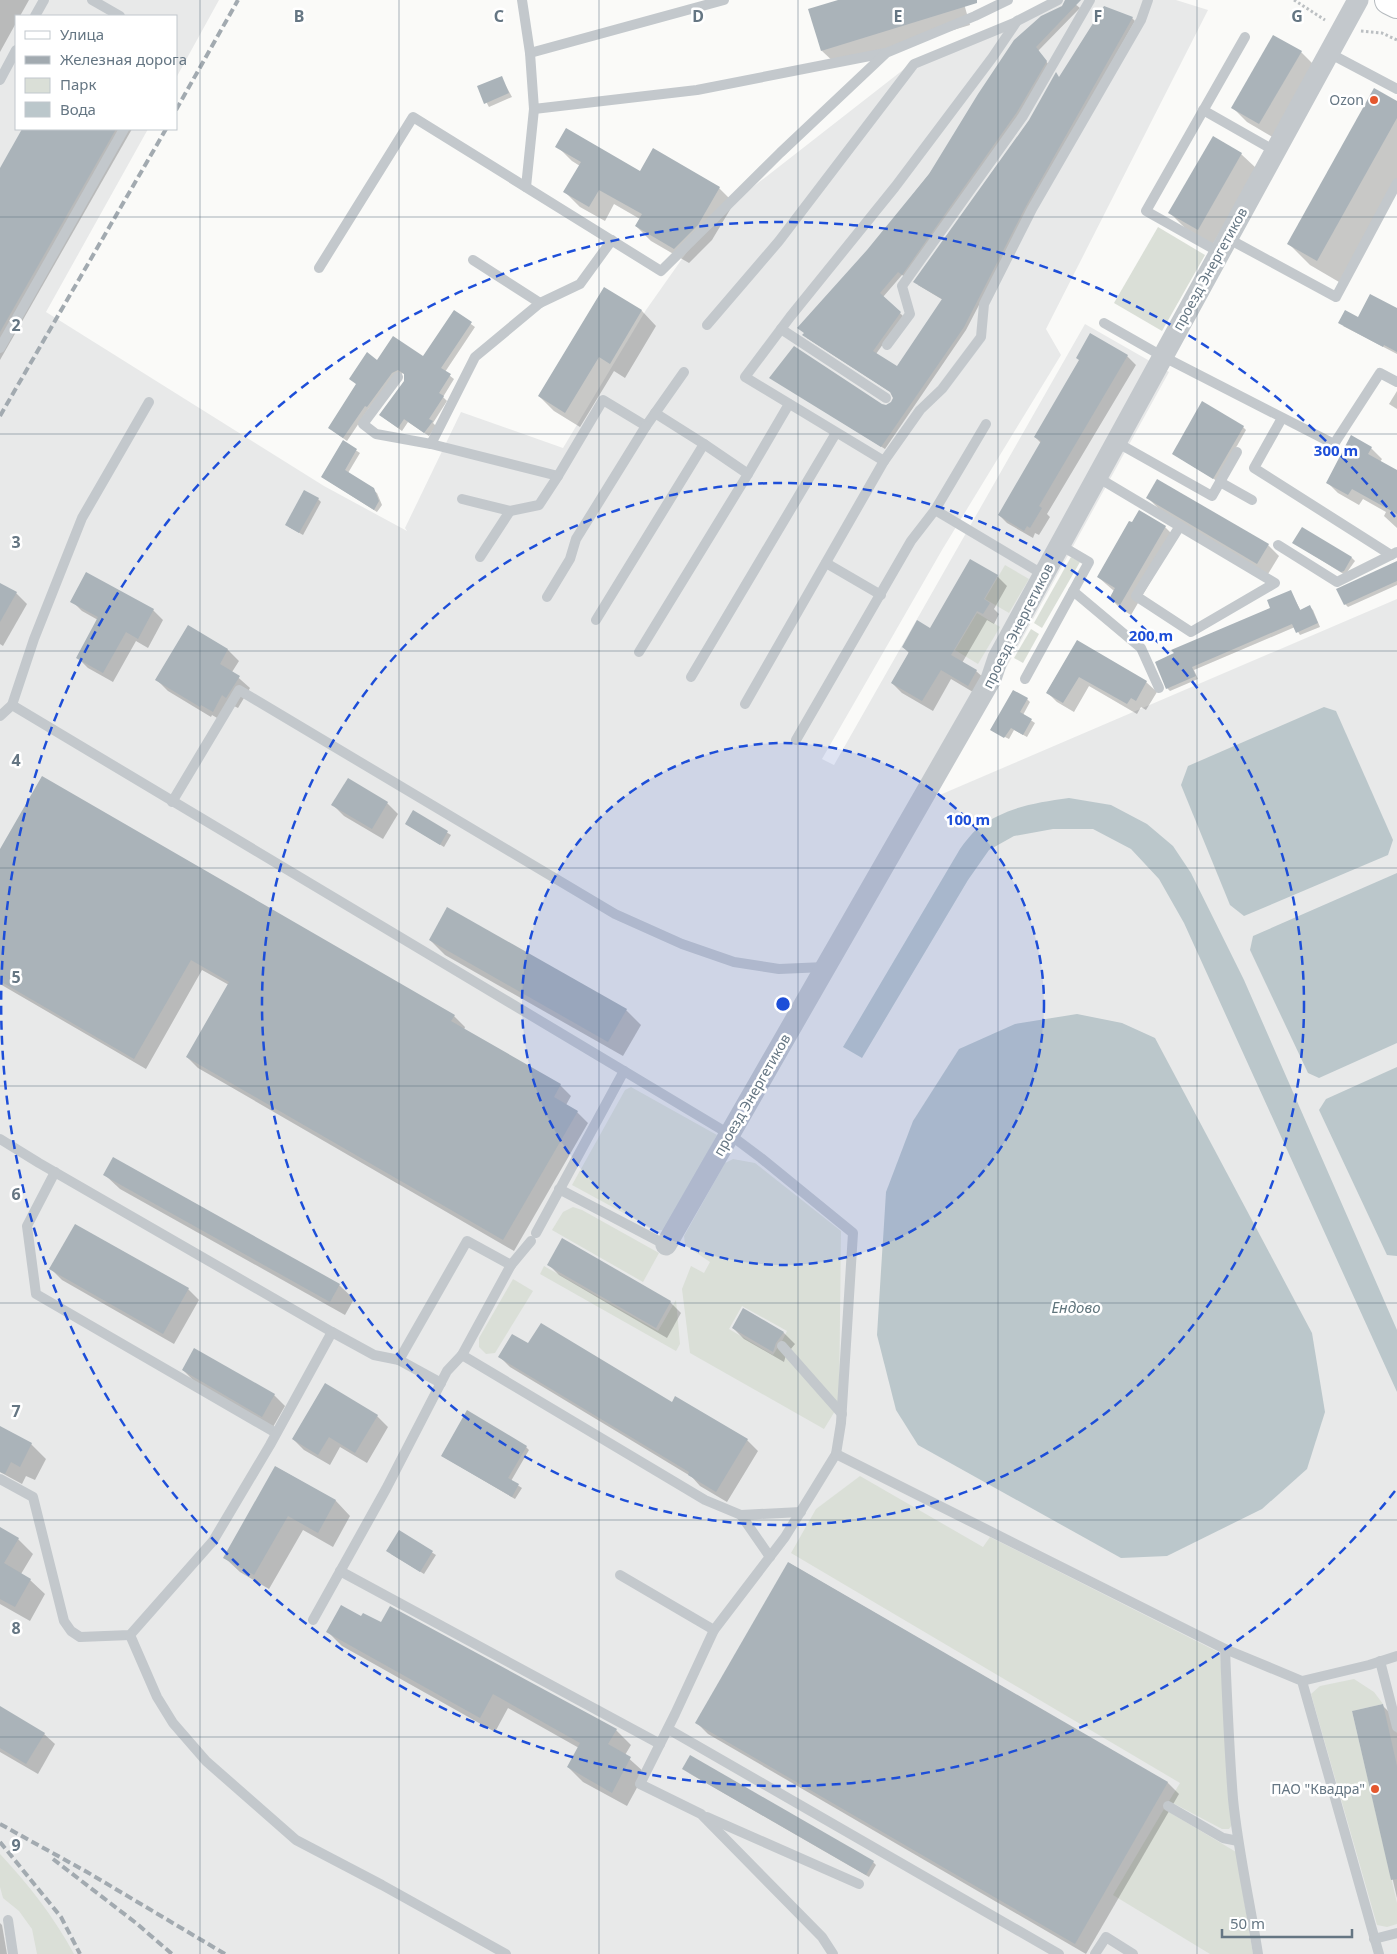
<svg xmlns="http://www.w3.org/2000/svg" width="1397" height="1954" font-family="'Noto Sans',sans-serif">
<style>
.built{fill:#e8e9e9}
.green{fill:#dadfd7}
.water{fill:#bbc7cb}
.shadow{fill:#0003}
.building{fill:#aab3b9}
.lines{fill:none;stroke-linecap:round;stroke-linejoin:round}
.primary-casing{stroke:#b5babe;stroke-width:30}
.path{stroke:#bbbfc2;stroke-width:3;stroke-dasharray:2.5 2.5;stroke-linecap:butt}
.service{stroke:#c3c8cc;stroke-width:10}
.minor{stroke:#c3c8cc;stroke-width:21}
.primary{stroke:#fff;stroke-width:28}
.rail{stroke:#a2aab0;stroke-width:4;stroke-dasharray:8 4;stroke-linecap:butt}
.grid{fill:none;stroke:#657683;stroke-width:1;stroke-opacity:0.55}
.ring{fill:none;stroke:#1d4ed8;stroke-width:2.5;stroke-dasharray:9 6}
.poi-dot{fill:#e4572e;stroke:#fff;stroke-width:2}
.labels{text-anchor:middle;stroke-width:5;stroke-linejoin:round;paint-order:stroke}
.poi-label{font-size:14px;fill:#657683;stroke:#fff;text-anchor:end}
.street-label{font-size:14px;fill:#657683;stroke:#fff}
.water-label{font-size:15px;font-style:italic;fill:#60757c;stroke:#fff}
.grid-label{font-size:16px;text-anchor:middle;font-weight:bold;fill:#657683;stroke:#fff;stroke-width:5;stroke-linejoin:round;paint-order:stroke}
.centre{fill:#1d4ed8;stroke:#fff;stroke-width:2.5}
.ring-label{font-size:15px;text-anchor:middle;font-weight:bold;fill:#1d4ed8;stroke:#fff;stroke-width:5;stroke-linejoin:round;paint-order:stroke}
</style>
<rect width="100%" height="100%" fill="#fafaf8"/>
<polygon class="built" points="0,0 219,0 176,78 176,16 16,16 16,129 148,129 46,312 324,486 407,531 405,528 461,412 563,448 646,310 708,222 908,66 1057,0 1176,0 1208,10 1046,329 1061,355 942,550 822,759 834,765 1085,324 1169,372 935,797 1397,599 1397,1954 0,1954"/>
<g class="green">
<polygon points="1158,227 1205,255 1162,331 1114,303"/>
<polygon points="1071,557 1080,562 1042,628 1034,623"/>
<polygon points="1005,565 1029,579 1009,613 985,599"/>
<polygon points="977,613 1000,627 978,664 955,650"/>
<polygon points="1031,629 1039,634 1023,663 1014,658"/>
<polygon points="631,1087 717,1135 667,1227 663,1230 655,1230 572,1185 625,1090"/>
<polygon points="733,1159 755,1163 841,1231 839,1405 782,1341 787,1331 742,1306 729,1329 773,1355 778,1347 835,1411 824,1429 690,1353 682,1289 691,1266 704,1273 710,1262 685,1245 684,1236 725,1163"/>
<polygon points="573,1207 582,1210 659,1253 643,1282 552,1230 563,1212"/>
<polygon points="544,1266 658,1331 676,1300 680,1344 676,1351 540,1274"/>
<polygon points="513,1279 533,1291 495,1353 486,1354 479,1347 479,1338"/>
<polygon points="860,1476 983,1547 990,1537 1220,1653 1232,1825 1229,1829 1222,1829 1169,1801 1180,1783 791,1553 816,1509"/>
<polygon points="1354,1679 1374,1692 1383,1704 1352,1711 1397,1903 1397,1924 1387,1927 1377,1925 1311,1694 1320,1686"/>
<polygon points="1164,1809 1236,1852 1253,1954 1210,1954 1113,1895"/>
<path d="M0,1854C29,1885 54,1917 74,1954H37L32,1929L19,1911L3,1898L0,1887Z"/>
</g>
<g class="water">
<polygon points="1324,707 1336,711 1393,840 1388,855 1244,916 1230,905 1181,785 1188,766"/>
<path d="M1069,798L1111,805L1147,824L1173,846L1191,873L1244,980L1397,1330V1392L1184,923L1159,879L1131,849L1093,829H1053L1014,836L989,850L968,880L862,1058L843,1047L960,849C965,842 971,834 978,828C1007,807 1034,803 1069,798Z"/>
<polygon points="1397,873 1397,1043 1319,1078 1308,1073 1250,950 1253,936"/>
<polygon points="1077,1014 1122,1023 1155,1038 1312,1333 1325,1412 1307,1469 1262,1509 1167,1556 1121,1558 918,1445 896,1410 877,1335 886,1192 913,1121 959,1049 1015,1024"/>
<polygon points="1397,1067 1397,1256 1387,1255 1319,1110 1326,1099"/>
</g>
<g class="shadow">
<polygon points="0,0 29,0 20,16 16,16 16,23 0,52"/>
<polygon points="842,0 963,0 970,25 837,65 822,51"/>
<polygon points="1066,0 1070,0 1080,8 1038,51 1049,65 1020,116 905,277 902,275 883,297 903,316 876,354 897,368 943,300 918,285 1060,78 1104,8 1132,18 1135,21 1029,209 966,330 885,449 771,378 886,406 892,403 894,398 892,393 807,338 868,251 1062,7"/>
<polygon points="1301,52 1316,67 1274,138 1247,122 1233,108"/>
<polygon points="501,77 512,97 489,107 478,87"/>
<polygon points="1397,102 1397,179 1339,282 1310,265 1288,243"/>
<polygon points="23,129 132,129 0,360 0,170"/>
<polygon points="557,146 640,173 719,188 734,203 712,240 689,263 651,241 636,226 640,219 614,204 605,221 580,207 565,192 580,166 572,161"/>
<polygon points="1241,154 1256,168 1213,244 1185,228 1170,213"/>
<polygon points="604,289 642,311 656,326 625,378 614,371 580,427 554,411 539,396"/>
<polygon points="1397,310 1397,354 1343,326"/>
<polygon points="454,312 475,327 445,372 454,379 443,397 447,401 433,423 436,426 429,436 408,422 402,431 384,418 405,381 405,375 403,373 396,377 369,408 347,441 333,431 378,361 424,358"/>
<polygon points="1091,335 1127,356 1136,365 1047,514 1050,517 1039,535 1035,533 1033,538 1007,523 999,515 1041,443 1035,437 1080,360"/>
<polygon points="1397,391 1397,409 1389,404"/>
<polygon points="1243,427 1246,430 1217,481 1173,454"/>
<polygon points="343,442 360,453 348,473 377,493 382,505 377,512 322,477"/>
<polygon points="1371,448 1382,459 1380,462 1397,472 1397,528 1384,516 1386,512 1363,499 1359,505 1338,493 1327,482"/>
<polygon points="1148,498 1268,545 1279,556 1268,574 1159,509"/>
<polygon points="318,499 321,502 303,535 289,527"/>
<polygon points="1140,512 1165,527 1176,538 1131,615 1121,609 1110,598 1114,591 1098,577"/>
<polygon points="1294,543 1352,558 1355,561 1345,575"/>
<polygon points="1397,563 1397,585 1348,607 1345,604"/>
<polygon points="997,576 1007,586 994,609 999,614 994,624 987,620 962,663 976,671 987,681 978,695 951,679 933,711 902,693 892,683 909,653 903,647 931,630"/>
<polygon points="0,584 16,593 27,604 3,646 0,644"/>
<polygon points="1290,591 1301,611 1310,607 1313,610 1320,627 1300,635 1295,627 1194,670 1198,679 1170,691 1167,688 1156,662 1271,608"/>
<polygon points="72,601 153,610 163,620 148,648 136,641 113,682 88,668 77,657 98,620 82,611"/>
<polygon points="189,627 228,650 239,661 232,672 250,688 238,708 234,706 224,722 212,715 211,717 168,691 157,680"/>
<polygon points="1077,642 1146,682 1157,692 1146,710 1141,707 1137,714 1089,686 1074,712 1057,702 1047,692"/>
<polygon points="1027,699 1030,702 1023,715 1035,723 1027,737 1014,730 1009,739 993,731"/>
<polygon points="387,803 398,814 383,839 344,816 333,805"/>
<polygon points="413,812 451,835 444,847 406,824"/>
<polygon points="0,851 454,1016 465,1027 464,1030 560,1085 571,1096 566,1105 577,1112 588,1123 514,1251 198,1068 187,1057 229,985 202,970 146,1069 0,984"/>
<polygon points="430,940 626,1010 641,1025 623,1056 445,955"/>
<polygon points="105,1175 339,1285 354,1299 345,1315 120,1189"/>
<polygon points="548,1264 670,1302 681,1313 667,1338 559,1275"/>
<polygon points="51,1269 188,1289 199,1300 174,1344 62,1280"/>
<polygon points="744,1310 784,1333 795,1344 786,1355 784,1362 744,1339 733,1328"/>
<polygon points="529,1345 672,1404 747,1440 758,1451 727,1502 700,1486 692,1477 510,1367 500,1357"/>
<polygon points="195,1350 274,1395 285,1406 273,1427 194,1381 183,1370"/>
<polygon points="377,1416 388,1427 367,1463 340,1447 330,1465 304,1450 293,1439"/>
<polygon points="0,1427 31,1444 46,1459 35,1480 26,1476 22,1484 0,1472"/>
<polygon points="526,1447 529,1450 511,1481 522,1488 515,1499 442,1456"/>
<polygon points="276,1467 336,1501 350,1516 333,1547 303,1530 269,1589 240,1572 225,1558"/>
<polygon points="0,1528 18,1539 33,1554 21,1574 30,1580 45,1594 30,1621 0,1604"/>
<polygon points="399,1532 436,1555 424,1574 391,1554"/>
<polygon points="789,1563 1168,1783 1179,1794 1086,1954 708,1734 697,1723"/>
<polygon points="361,1618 616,1730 631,1745 625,1755 645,1773 627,1806 583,1782 568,1767 579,1748 508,1708 495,1732 342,1646 328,1632"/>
<polygon points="1382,1705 1393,1716 1397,1733 1397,1898 1354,1712"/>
<polygon points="0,1707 44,1734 55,1744 38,1774 0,1752"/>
<polygon points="687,1772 873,1862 876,1865 869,1877"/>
<polygon points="0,1923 2,1925 7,1954 0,1954"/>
</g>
<g class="building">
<polygon points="838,0 977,0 977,3 821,51 808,9"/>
<polygon points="1065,0 1081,0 1036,47 1047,61 1017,112 902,275 898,272 880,293 901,312 873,351 897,366 942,299 913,282 1029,120 1056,72 1059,77 1104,6 1133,17 1026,206 964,327 881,447 769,378 794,346 882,404 886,405 891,402 893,398 890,392 802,335 804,333 797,328 867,250 929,174 978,94 1014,40 1041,16 1062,6"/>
<polygon points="1273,35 1302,51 1259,124 1231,108"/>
<polygon points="502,76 509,93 484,104 477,86"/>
<polygon points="1374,88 1397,101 1397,118 1317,261 1287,244"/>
<polygon points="566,128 640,171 653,148 720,187 698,225 674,249 635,226 642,214 599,190 589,207 563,192 581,162 555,147"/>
<polygon points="22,129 116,129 0,332 0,168"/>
<polygon points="1213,136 1242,153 1198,230 1168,213"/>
<polygon points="604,287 642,310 610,364 599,357 565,413 538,396"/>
<polygon points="1370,294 1397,308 1397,352 1384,345 1383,347 1338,323 1345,310 1358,317"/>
<polygon points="454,310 472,322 441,368 451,374 439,393 444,396 429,419 433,421 424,433 404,419 398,428 379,415 404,381 404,374 398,370 392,373 367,407 365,406 343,438 328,428 356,384 349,379 367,352 377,360 393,336 423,356"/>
<polygon points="1090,333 1128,355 1039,506 1042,508 1030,528 1027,526 1024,531 998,515 1041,441 1034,437 1079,360 1076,358"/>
<polygon points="1202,401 1244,426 1213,479 1172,454"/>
<polygon points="1351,435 1372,447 1368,454 1397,470 1397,514 1352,489 1348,495 1326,483"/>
<polygon points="343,440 357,449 345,470 374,488 379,501 374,510 321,477"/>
<polygon points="1157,479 1269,544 1257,564 1146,498"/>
<polygon points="304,490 319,498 299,533 285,525"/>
<polygon points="1139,510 1166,526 1120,605 1109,599 1115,588 1097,577 1129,521 1132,522"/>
<polygon points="1302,527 1352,557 1344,571 1341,572 1292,543"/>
<polygon points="970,559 998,575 984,599 990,603 983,614 977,611 951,655 977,670 968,686 941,670 922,701 891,683 909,652 902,647 917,620 930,628"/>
<polygon points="1397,561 1397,581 1344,605 1336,589"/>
<polygon points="86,572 154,609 138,639 126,632 103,673 76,658 98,617 70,602"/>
<polygon points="0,583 17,592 0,622"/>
<polygon points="1291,590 1300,610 1310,605 1318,623 1296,633 1292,624 1192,667 1196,676 1166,689 1155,662 1174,653 1171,650 1270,608 1267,600"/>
<polygon points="188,625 228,649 220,664 240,676 226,698 222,695 213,712 201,705 200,707 155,680"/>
<polygon points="1077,640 1147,681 1136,701 1131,698 1127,704 1079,677 1063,703 1046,693"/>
<polygon points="1013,690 1028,698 1020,712 1032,719 1023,735 1011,728 1004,738 990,730"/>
<polygon points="42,776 455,1015 451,1021 561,1084 554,1097 578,1111 503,1240 186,1057 229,982 191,960 134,1059 0,981 0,849"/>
<polygon points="348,778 388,802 372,829 331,805"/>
<polygon points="413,810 448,831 440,845 405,824"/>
<polygon points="447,907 627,1009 608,1042 429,940"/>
<polygon points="113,1157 340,1284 330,1302 103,1175"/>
<polygon points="75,1224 189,1288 163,1334 49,1269"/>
<polygon points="562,1238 671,1301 656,1328 547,1265"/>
<polygon points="743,1308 784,1332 776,1343 773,1352 732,1328"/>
<polygon points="541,1323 672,1402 675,1396 748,1439 716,1492 688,1475 689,1472 498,1357 512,1334 528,1343"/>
<polygon points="194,1348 275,1394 262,1417 182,1370"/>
<polygon points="325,1383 378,1415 355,1453 329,1437 318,1455 292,1439"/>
<polygon points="467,1410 527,1446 508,1478 519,1484 512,1497 441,1456"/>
<polygon points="0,1426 32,1443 20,1467 11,1462 5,1474 0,1472"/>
<polygon points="275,1466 336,1500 318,1533 288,1516 254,1575 223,1558"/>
<polygon points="0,1527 19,1538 4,1563 31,1579 15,1607 0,1599"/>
<polygon points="399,1530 433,1551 420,1572 386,1551"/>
<polygon points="788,1562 1168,1782 1075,1944 695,1723"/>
<polygon points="341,1605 361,1616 363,1613 381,1622 390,1606 617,1729 608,1744 631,1757 612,1793 567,1767 580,1743 493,1694 480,1718 326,1632"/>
<polygon points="1383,1704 1397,1766 1397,1879 1391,1880 1352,1711"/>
<polygon points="0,1706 45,1733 26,1764 0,1748"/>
<polygon points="690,1755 874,1861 866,1875 682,1769"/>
</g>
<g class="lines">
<g class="primary-casing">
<polyline id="primary" points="1389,0 1397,4"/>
</g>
<g class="path">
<polyline points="1294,0 1325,20"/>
<polyline points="1361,31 1382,33 1397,40"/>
</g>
<g class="service">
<polyline points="92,0 120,16"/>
<polyline points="522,0 530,53 724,0"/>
<polyline points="1058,0 1017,21 992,58 895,187 790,317 745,377 884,461 920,410 942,389 981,337 984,304 1032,209 1141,20 1148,0"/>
<polyline points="35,16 44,0"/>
<polyline points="530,53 534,109 697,90 885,53"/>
<polyline points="1329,53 1397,89"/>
<polyline points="0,80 16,50"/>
<polyline points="1203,110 1275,151"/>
<polyline points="526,187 534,109"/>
<polyline points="1227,238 1336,297 1397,183"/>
<polyline points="1219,252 1146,211 1245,37"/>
<polyline points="473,260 540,303 580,284 612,240"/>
<polyline points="319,268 413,117 661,271 780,153 886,53 975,16 1008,0"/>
<polyline points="1104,323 1162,356 1334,444 1380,373 1397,382"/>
<polyline points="707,325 779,241 914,64 1016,22"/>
<polyline points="781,329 886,398"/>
<polyline points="887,345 910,314 902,286 1023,116 1090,0"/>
<polyline points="0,348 124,129"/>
<polyline points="398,377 363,424 376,434 431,444 475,357 540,303"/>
<polyline points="1282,418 1254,468 1391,555 1397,552"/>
<polyline points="986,424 935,510 1044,575"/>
<polyline points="1116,442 1212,496 1237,452"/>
<polyline points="431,444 558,476 603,400 646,426 684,372"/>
<polyline points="748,474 789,404"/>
<polyline points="1097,477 1275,583 1191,632 1136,596 1180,526"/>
<polyline points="1220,482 1252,500"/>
<polyline points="462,499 510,511 539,505 558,476"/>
<polyline points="1278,545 1337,582 1391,555"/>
<polyline points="480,557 510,511"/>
<polyline points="826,563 881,595"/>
<polyline points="1073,591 1141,648 1159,688"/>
<polyline points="547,597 570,559 576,539 646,426"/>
<polyline points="596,620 704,444 655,413"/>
<polyline points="639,652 748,474 704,444"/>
<polyline points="691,677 836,433"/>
<polyline points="1025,679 1089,562 1060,545"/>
<polyline points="745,704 884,461"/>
<polyline points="12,705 624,1071"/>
<polyline points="0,716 12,705 34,639 82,518 149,402"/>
<polyline points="796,740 911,541 935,510"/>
<polyline points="172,802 239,690 615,914 682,944 734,962 779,969 825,967"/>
<polyline points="0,1139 39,1163 332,1332"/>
<polyline points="55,1172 27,1226 36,1294 276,1433"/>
<polyline points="559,1189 666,1245"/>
<polyline points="536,1233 624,1071 729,1134 761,1158 853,1233 841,1423 836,1454 785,1537 714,1630 675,1714 640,1784 701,1814 822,1937 833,1954"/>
<polyline points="511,1265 462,1355 705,1500 741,1515"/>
<polyline points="782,1346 842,1414"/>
<polyline points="399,1360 441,1383"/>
<path d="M836,1454L1225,1649C1227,1699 1229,1749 1233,1799C1238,1851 1250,1902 1258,1954"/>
<polyline points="0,1479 33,1497 64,1621 71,1631 80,1637 130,1635 213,1541 270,1445 332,1332 374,1355 399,1360 467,1241 511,1265 531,1241"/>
<polyline points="770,1557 741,1515 801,1512"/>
<polyline points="340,1571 660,1744"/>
<polyline points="620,1575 714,1630"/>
<polyline points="313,1620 386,1489 447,1371 462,1355"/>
<polyline points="130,1635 157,1697 173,1723 206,1761 296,1840 382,1885 506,1954"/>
<polyline points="1225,1649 1302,1681 1379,1954"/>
<polyline points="1380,1661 1397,1727"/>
<polyline points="1302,1681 1369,1665 1397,1656"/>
<polyline points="668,1729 1059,1954"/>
<polyline points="1168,1806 1223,1838 1238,1841"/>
<polyline points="707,1817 859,1884"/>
<polyline points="8,1920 13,1954"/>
<polyline points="1374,1939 1397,1933"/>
<polyline points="1095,1954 1106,1937 1133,1954"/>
</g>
<polyline class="minor" points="666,1245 991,679 998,658 1358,0"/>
<use href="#primary" class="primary"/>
<g class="rail">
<polyline points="176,110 238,0"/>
<polyline points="0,416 166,129"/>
<polyline points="0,1824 87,1872 225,1954"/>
<polyline points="0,1842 61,1917 80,1954"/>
<polyline points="53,1859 136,1923 172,1954"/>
</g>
</g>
<path class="grid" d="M200,0V1954M399,0V1954M599,0V1954M798,0V1954M998,0V1954M1197,0V1954M0,217H1397M0,434H1397M0,651H1397M0,868H1397M0,1086H1397M0,1303H1397M0,1520H1397M0,1737H1397"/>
<circle cx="783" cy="1004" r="261" fill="#1d4ed8" fill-opacity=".12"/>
<g class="ring">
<circle cx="783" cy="1004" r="261"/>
<circle cx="783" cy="1004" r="521"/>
<path d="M1395 1491A782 782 0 1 1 1395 517"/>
</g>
<g class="poi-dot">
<circle cx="1374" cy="100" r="5"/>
<circle cx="1375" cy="1789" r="5"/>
</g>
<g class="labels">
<g class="poi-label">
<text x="1364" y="105">Ozon</text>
<text x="1365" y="1794">ПАО "Квадра"</text>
</g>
<g class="street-label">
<text transform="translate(1210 269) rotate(-61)" y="5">проезд Энергетиков</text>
<text transform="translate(1018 626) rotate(-63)" y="5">проезд Энергетиков</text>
<text transform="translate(752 1095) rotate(-60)" y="5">проезд Энергетиков</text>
</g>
<g class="water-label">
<text x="1076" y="1313">Ендово</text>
</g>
</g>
<g class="grid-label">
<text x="299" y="22">B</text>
<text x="499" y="22">C</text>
<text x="698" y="22">D</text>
<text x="898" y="22">E</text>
<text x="1098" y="22">F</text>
<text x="1297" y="22">G</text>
<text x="16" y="331">2</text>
<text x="16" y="548">3</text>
<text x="16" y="766">4</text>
<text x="16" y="983">5</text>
<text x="16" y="1200">6</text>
<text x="16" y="1417">7</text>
<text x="16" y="1634">8</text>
<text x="16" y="1851">9</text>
</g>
<circle cx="783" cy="1004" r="8" class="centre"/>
<g class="ring-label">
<text x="1336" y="456">300 m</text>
<text x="1151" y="641">200 m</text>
<text x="968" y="825">100 m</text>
</g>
<rect x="15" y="15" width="162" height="115" fill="#ffffff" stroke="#c1c8cd"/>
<rect x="25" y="31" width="25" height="8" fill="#ffffff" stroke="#c1c8cd"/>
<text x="60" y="40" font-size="15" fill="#657683">Улица</text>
<rect x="25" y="56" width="25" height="8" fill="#a2aab0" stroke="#c1c8cd"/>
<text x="60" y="65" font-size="15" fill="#657683">Железная дорога</text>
<rect x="25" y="78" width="25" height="15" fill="#dadfd7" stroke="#c1c8cd"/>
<text x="60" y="90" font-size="15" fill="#657683">Парк</text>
<rect x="25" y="102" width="25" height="15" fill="#bbc7cb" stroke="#c1c8cd"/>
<text x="60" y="115" font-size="15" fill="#657683">Вода</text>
<path d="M1222 1929v8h130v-8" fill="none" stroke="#657683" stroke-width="2.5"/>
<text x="1230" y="1929" font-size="15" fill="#657683" stroke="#ffffff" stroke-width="4" paint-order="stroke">50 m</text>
</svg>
